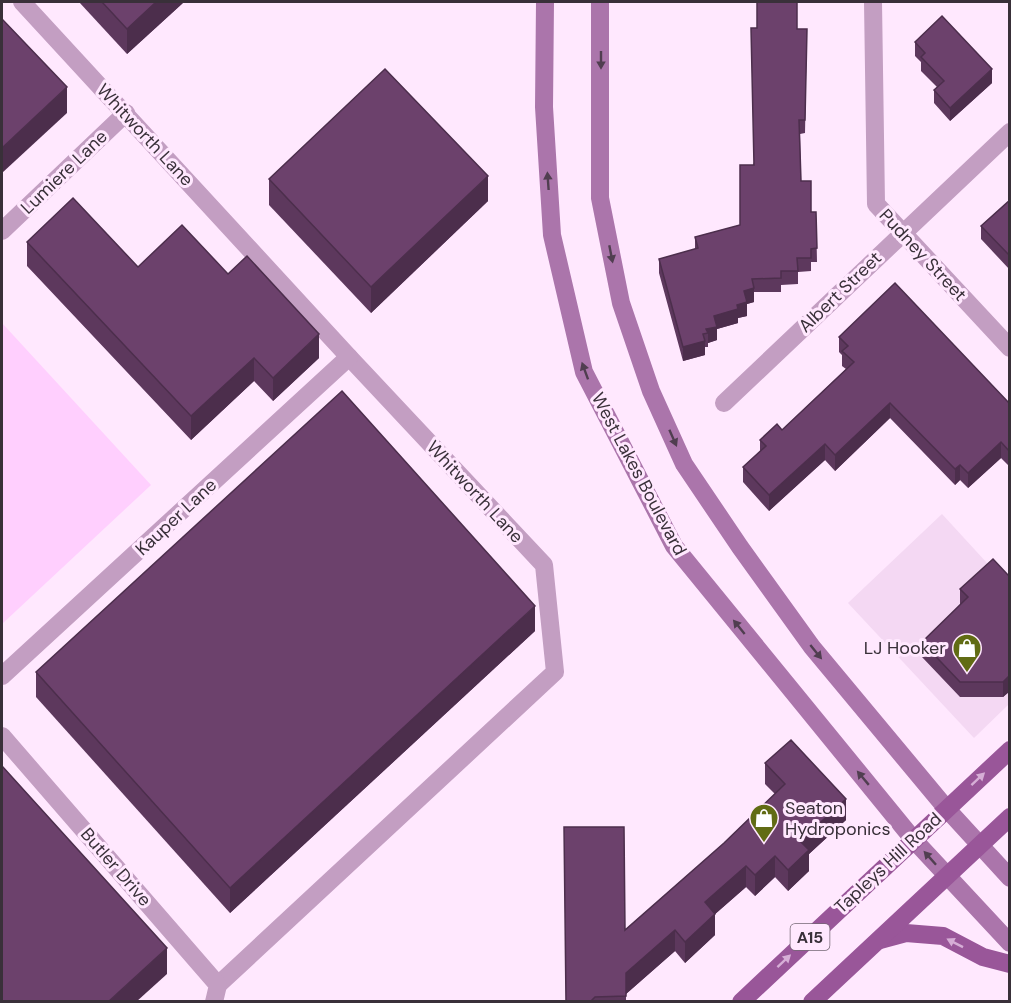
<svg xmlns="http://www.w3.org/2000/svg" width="1011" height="1003" font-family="'DM Sans',sans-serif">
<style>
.built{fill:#f4d8f3}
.green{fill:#ffcffe}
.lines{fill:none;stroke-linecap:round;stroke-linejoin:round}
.street{stroke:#c39ec2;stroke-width:18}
.secondary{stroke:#ab75ab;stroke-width:18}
.primary{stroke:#995699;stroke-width:18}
.wall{fill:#5d385d}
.shaded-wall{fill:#4c2e4c}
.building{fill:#6c416c;stroke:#4c2e4c;stroke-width:1.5}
.oneway{fill:#503e50}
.oneway2{fill:#d6aed6}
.labels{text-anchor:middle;stroke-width:6;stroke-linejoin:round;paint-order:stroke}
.shield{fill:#ffe8fe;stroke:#746774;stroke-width:1.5}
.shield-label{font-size:16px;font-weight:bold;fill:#393039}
.street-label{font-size:18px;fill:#393039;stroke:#ffe8fe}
.poi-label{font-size:18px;fill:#393039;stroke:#ffe8fe;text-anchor:end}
</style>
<rect width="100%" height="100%" fill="#ffe8fe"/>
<polygon class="built" points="942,514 1009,587 1009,704 974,738 848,603"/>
<polygon class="green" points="2,323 151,485 2,624"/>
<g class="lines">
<g class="street">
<polyline points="22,2 349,357 544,565 555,672 218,985"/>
<polyline points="873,2 876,204 1010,348"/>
<polyline points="2,231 126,113"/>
<polyline points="724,403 1010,132"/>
<polyline points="2,676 349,357"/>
<polyline points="2,736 218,985 214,1002"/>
</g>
<g class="secondary">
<polyline points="545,2 544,107 552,235 584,372 674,546 913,839 1010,943"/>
<polyline points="600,2 600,198 621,303 651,391 684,464 740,547 812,647 946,808 1010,878"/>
</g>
<g class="primary">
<polyline points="880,940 906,933 943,936 983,957 1010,964"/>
<polyline points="741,1002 1010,750"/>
<polyline points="812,1002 1010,817"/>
</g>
</g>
<g class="wall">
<polygon points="79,2 184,2 127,54"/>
<polygon points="797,29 807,29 805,133 800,134 801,181 811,212 816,212 817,262 811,262 811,271 798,272 798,284 781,285 781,292 754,292 754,302 747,304 747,316 738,318 738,323 717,329 717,340 708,343 708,347 705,347 705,355 683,361 659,273 659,259 695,249 695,237 740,225 753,165"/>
<polygon points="915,42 992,83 950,121 934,103 934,90 937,87 921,71 921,62 915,56"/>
<polygon points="269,179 488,201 371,313 269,205"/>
<polygon points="1010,200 1010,270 981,239 981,226"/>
<polygon points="27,242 138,267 228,274 319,358 273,401 254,381 191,440 27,266"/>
<polygon points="839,337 1010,404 1010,467 1001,458 968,488 960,480 955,485 890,418 835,471 825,460 769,511 743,482 743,467 760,451 760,440 782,430 846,369 842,366 842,355 839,352"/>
<polygon points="1010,573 1010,691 1003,697 960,697 922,657 922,642 960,605 960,589 1008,575"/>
<polygon points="535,631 230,913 36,697 36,672"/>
<polygon points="765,763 846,820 809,854 809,871 788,891 775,877 755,896 746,887 715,914 715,935 685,963 675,951 626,994 626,1002 565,1002 625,930 724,843 775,794 765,784"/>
</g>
<g class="shaded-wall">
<polygon points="156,2 184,2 127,54 127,29"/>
<polygon points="992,69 992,83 950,121 950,108"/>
<polygon points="67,87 67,113 2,173 2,148"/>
<polygon points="488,176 488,201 371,313 371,287"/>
<polygon points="754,288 754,302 747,304 747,316 738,318 738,323 717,329 717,340 708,343 708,333 706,329 714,316 737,305 744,291"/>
<polygon points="319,334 319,358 273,401 273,378"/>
<polygon points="705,341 705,355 683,361 683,347"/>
<polygon points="254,358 254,381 191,440 191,416"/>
<polygon points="890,403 890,418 835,471 835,455"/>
<polygon points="1001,442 1001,458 968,488 968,473"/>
<polygon points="825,444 825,460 769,511 769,495"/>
<polygon points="960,465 960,480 955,485 955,469"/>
<polygon points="535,606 535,631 230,913 230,888"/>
<polygon points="1010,675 1010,691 1003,697 1003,682"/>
<polygon points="846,799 846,820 809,854 809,871 788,891 788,870 800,841"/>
<polygon points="775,856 775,877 755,896 755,875"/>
<polygon points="746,866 746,887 705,923 705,902"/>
<polygon points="715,914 715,935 685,963 685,942"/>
<polygon points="675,930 675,951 626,994 626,973"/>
<polygon points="167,948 167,974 136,1002 108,1002"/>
</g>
<g class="building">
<polygon points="102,2 156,2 127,29"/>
<polygon points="757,2 797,2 797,29 807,29 805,120 799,120 801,181 811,181 811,212 816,212 817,248 811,249 811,258 797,258 798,271 781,271 781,278 752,279 754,288 744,291 747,302 737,305 738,309 714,316 717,327 706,329 708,333 703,334 705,341 683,347 659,259 698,248 695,237 740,225 740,165 754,165 751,28 757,28"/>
<polygon points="942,16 992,69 950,108 934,90 944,81 921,57 925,53 915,42"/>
<polygon points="2,19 67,87 2,148"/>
<polygon points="385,69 488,176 371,287 269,179"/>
<polygon points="73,198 138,267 182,225 228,274 247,256 319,334 273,378 254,358 191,416 27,242"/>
<polygon points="1010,200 1010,256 981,226"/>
<polygon points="895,283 1010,404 1010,452 1001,442 968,473 960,465 955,469 890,403 835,455 825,444 769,495 743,467 766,446 760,440 777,424 782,430 854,362 842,351 848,346 839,337"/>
<polygon points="342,391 535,606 230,888 36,672"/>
<polygon points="993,559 1008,575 1010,573 1010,675 1003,682 960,682 922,642 968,597 960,589"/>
<polygon points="791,740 846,799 800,841 809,850 788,870 775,856 755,875 746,866 705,902 715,914 685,942 675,930 626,973 626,996 595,997 590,1002 566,1002 564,827 624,827 625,930 724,843 785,784 765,763"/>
<polygon points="2,766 167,948 108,1002 2,1002"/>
</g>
<defs><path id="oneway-solid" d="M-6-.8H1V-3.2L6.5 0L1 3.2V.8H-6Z" transform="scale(1.5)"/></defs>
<g class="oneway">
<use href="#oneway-solid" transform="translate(601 60) rotate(90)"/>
<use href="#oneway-solid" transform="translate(548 181) rotate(-94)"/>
<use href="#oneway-solid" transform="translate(611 254) rotate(79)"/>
<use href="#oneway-solid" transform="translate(585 371) rotate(-110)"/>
<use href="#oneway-solid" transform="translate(673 438) rotate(66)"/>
<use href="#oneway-solid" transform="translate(739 627) rotate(-129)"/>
<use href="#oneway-solid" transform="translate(816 652) rotate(51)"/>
<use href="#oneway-solid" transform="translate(863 778) rotate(-130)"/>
<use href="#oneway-solid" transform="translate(930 858) rotate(-132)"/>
</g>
<g class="oneway2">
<use href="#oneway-solid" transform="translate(978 779) rotate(-43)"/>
<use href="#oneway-solid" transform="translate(955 943) rotate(-153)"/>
<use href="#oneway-solid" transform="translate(784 961) rotate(-43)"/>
</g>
<defs>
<g id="shop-pin" transform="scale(1.5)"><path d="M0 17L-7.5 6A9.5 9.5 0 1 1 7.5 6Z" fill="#616c14" stroke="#ffe8fe"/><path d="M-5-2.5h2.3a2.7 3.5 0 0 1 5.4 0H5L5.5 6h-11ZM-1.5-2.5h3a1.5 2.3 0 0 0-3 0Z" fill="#fff"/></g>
</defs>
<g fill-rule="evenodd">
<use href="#shop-pin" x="967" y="648"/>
<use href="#shop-pin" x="764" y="818"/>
</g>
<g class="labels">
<rect class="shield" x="790.5" y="924" width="39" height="26" rx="4.5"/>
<g class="shield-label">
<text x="810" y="943">A15</text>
</g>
<g class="street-label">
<text transform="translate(145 135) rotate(47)" y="6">Whitworth Lane</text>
<text transform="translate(64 172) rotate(-44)" y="6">Lumiere Lane</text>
<text transform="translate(923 255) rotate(47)" y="6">Pudney Street</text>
<text transform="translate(840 292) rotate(-44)" y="6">Albert Street</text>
<text transform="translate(639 474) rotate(62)" y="6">West Lakes Boulevard</text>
<text transform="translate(475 492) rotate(47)" y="6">Whitworth Lane</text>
<text transform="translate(176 517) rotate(-43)" y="6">Kauper Lane</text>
<text transform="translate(888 863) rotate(-43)" y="6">Tapleys Hill Road</text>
<text transform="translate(116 867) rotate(49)" y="6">Butler Drive</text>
</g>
<g class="poi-label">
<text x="946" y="654">LJ Hooker</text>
<text x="785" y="814" text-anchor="start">Seaton<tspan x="785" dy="21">Hydroponics</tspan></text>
</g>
</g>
<rect width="1011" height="1003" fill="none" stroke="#393039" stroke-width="6"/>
</svg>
